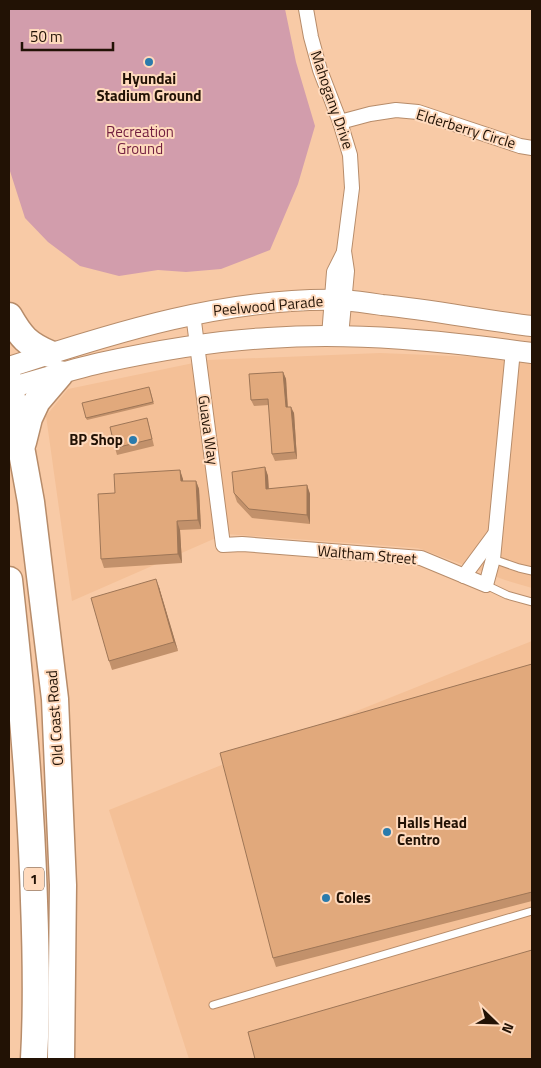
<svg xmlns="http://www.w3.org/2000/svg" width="541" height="1068" font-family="'Titillium Web',sans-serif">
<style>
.built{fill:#f4c097}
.green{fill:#d29dac}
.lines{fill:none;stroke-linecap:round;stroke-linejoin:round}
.lane-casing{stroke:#b78c6a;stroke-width:9}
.street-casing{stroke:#b78c6a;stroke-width:16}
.secondary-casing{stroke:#b78c6a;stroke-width:22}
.highway-casing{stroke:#b78c6a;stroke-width:29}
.lane{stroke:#fff;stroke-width:7}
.street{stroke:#fff;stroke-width:14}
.secondary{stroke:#fff;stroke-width:20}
.highway{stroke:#fff;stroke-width:26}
.wall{fill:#c2916b}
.shaded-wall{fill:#9e7657}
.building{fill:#e1a97c;stroke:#9e7657}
.poi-dot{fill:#2a7bac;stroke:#ffdabd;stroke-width:2}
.labels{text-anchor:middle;stroke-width:4;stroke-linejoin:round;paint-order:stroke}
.shield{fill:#ffdabd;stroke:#644e3c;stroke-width:1}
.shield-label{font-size:14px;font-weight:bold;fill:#221205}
.poi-label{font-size:15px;font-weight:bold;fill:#221205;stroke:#ffdabd;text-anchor:start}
.street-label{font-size:15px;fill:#221205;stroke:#ffdabd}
.park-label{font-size:15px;fill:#721f40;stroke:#ffdabd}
</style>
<rect width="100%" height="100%" fill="#f8caa6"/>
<g class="built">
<polygon points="380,353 532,359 532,588 505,580 418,548 225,534 72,601 46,416 68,389 208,360"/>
<polygon points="532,641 532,1059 189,1059 109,810"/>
</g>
<polygon class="green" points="9,9 285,9 296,62 315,126 298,184 270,250 221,269 186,272 158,270 119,276 80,266 48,242 25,218 9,168"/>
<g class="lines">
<g class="lane-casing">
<g id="lane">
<polyline points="493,559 519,568 532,571"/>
<polyline points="486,585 507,595 532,602"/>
<polyline points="213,1005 532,911"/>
</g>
</g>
<g class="street-casing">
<g id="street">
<polyline points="306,9 311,37 320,70 340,122 350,155 352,188 344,251 347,271 341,336"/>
<polyline points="340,122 370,114 396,110 418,112 520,146 532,148"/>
<polyline points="193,314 223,545 242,544 421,558 486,585 493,559 513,350"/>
<polyline points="329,336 334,272 344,252"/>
<polyline points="464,576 495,534"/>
</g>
</g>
<g class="secondary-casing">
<g id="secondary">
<path d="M9,367C116,332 227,297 341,300C355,301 369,303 382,305C433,310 482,320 532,326"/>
<path d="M9,388C39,380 69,370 100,363C155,351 212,341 268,338C356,332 445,341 532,353"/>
</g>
</g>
<g class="highway-casing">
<g id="highway">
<path d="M9,316C21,337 27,344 50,354"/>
<polyline points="9,381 31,502 55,699 63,885 61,1059"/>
<polyline points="23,442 29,418 37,401 60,374"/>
<path d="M9,580C21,687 31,793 34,901C36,953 37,1007 34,1059"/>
</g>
</g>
<use href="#lane" class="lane"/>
<use href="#street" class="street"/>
<use href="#secondary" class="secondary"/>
<use href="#highway" class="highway"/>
</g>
<g class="wall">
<polygon points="283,372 286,379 288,407 294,413 297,459 275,461 272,454 269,405 254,406 251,400"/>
<polygon points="150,389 154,404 87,420 86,418"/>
<polygon points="147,418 149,425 154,446 117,455 115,448"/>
<polygon points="265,467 268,476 269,489 307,485 310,494 310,524 252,518 237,502 234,493"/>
<polygon points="180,470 183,481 196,481 199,489 201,529 180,530 182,563 104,568 101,559 115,493"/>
<polygon points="159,587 178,651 112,670 109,661"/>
<polygon points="532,664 532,901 276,967 273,958"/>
</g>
<g class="shaded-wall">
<polygon points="283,372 286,379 288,414 286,407"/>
<polygon points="291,407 294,413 297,459 295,452"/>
<polygon points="265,467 268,476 269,498 266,489"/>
<polygon points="180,470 183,479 184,490 181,481"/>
<polygon points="196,481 199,489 201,529 198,520"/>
<polygon points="307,485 310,494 310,524 307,515"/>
<polygon points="177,521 180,530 182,563 178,554"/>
<polygon points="156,579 159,587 178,651 174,642"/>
</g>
<g class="building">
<polygon points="283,372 286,407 291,407 295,452 272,454 268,399 251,400 249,374"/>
<polygon points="149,387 153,402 86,418 82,403"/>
<polygon points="147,418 152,439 115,448 110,427"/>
<polygon points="265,467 266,489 307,485 307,515 249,509 234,493 232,472"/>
<polygon points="180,470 181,481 196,481 198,520 177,521 178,554 101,559 98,494 115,493 114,474"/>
<polygon points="156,579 174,642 109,661 91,598"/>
<polygon points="532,664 532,892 273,958 220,753"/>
<polygon points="532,950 532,1059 255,1059 248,1032"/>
</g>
<g class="poi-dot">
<circle cx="149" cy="62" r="5"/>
<circle cx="133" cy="440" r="5"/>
<circle cx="387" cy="832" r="5"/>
<circle cx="326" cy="898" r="5"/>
</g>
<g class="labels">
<rect class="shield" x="24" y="867.5" width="20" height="23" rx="4"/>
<g class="shield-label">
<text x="34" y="884">1</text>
</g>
<g class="poi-label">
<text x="149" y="84" text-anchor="middle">Hyundai<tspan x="149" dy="17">Stadium Ground</tspan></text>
<text x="123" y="445" text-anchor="end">BP Shop</text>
<text x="397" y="828">Halls Head<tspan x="397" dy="17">Centro</tspan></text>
<text x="336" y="903">Coles</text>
</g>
<g class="street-label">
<text transform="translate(332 100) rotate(71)" y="5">Mahogany Drive</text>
<text transform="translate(466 129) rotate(17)" y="5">Elderberry Circle</text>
<text transform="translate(268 306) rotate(-5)" y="5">Peelwood Parade</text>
<text transform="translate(208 430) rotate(82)" y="5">Guava Way</text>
<text transform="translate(367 555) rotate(5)" y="5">Waltham Street</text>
<text transform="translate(55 718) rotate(-94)" y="5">Old Coast Road</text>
</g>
<g class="park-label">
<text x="140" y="137">Recreation<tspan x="140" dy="17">Ground</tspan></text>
</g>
</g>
<rect width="541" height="1068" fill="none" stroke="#221205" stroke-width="20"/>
<g transform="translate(496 1023) rotate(113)" stroke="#ffdabd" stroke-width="4" paint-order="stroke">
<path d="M0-4L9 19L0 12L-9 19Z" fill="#221205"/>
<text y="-8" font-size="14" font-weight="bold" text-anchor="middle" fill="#221205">N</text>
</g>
<path d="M22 42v8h91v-8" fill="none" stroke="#221205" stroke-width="2.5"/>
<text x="30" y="42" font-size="15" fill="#221205" stroke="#ffdabd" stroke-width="4" paint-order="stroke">50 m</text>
</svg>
